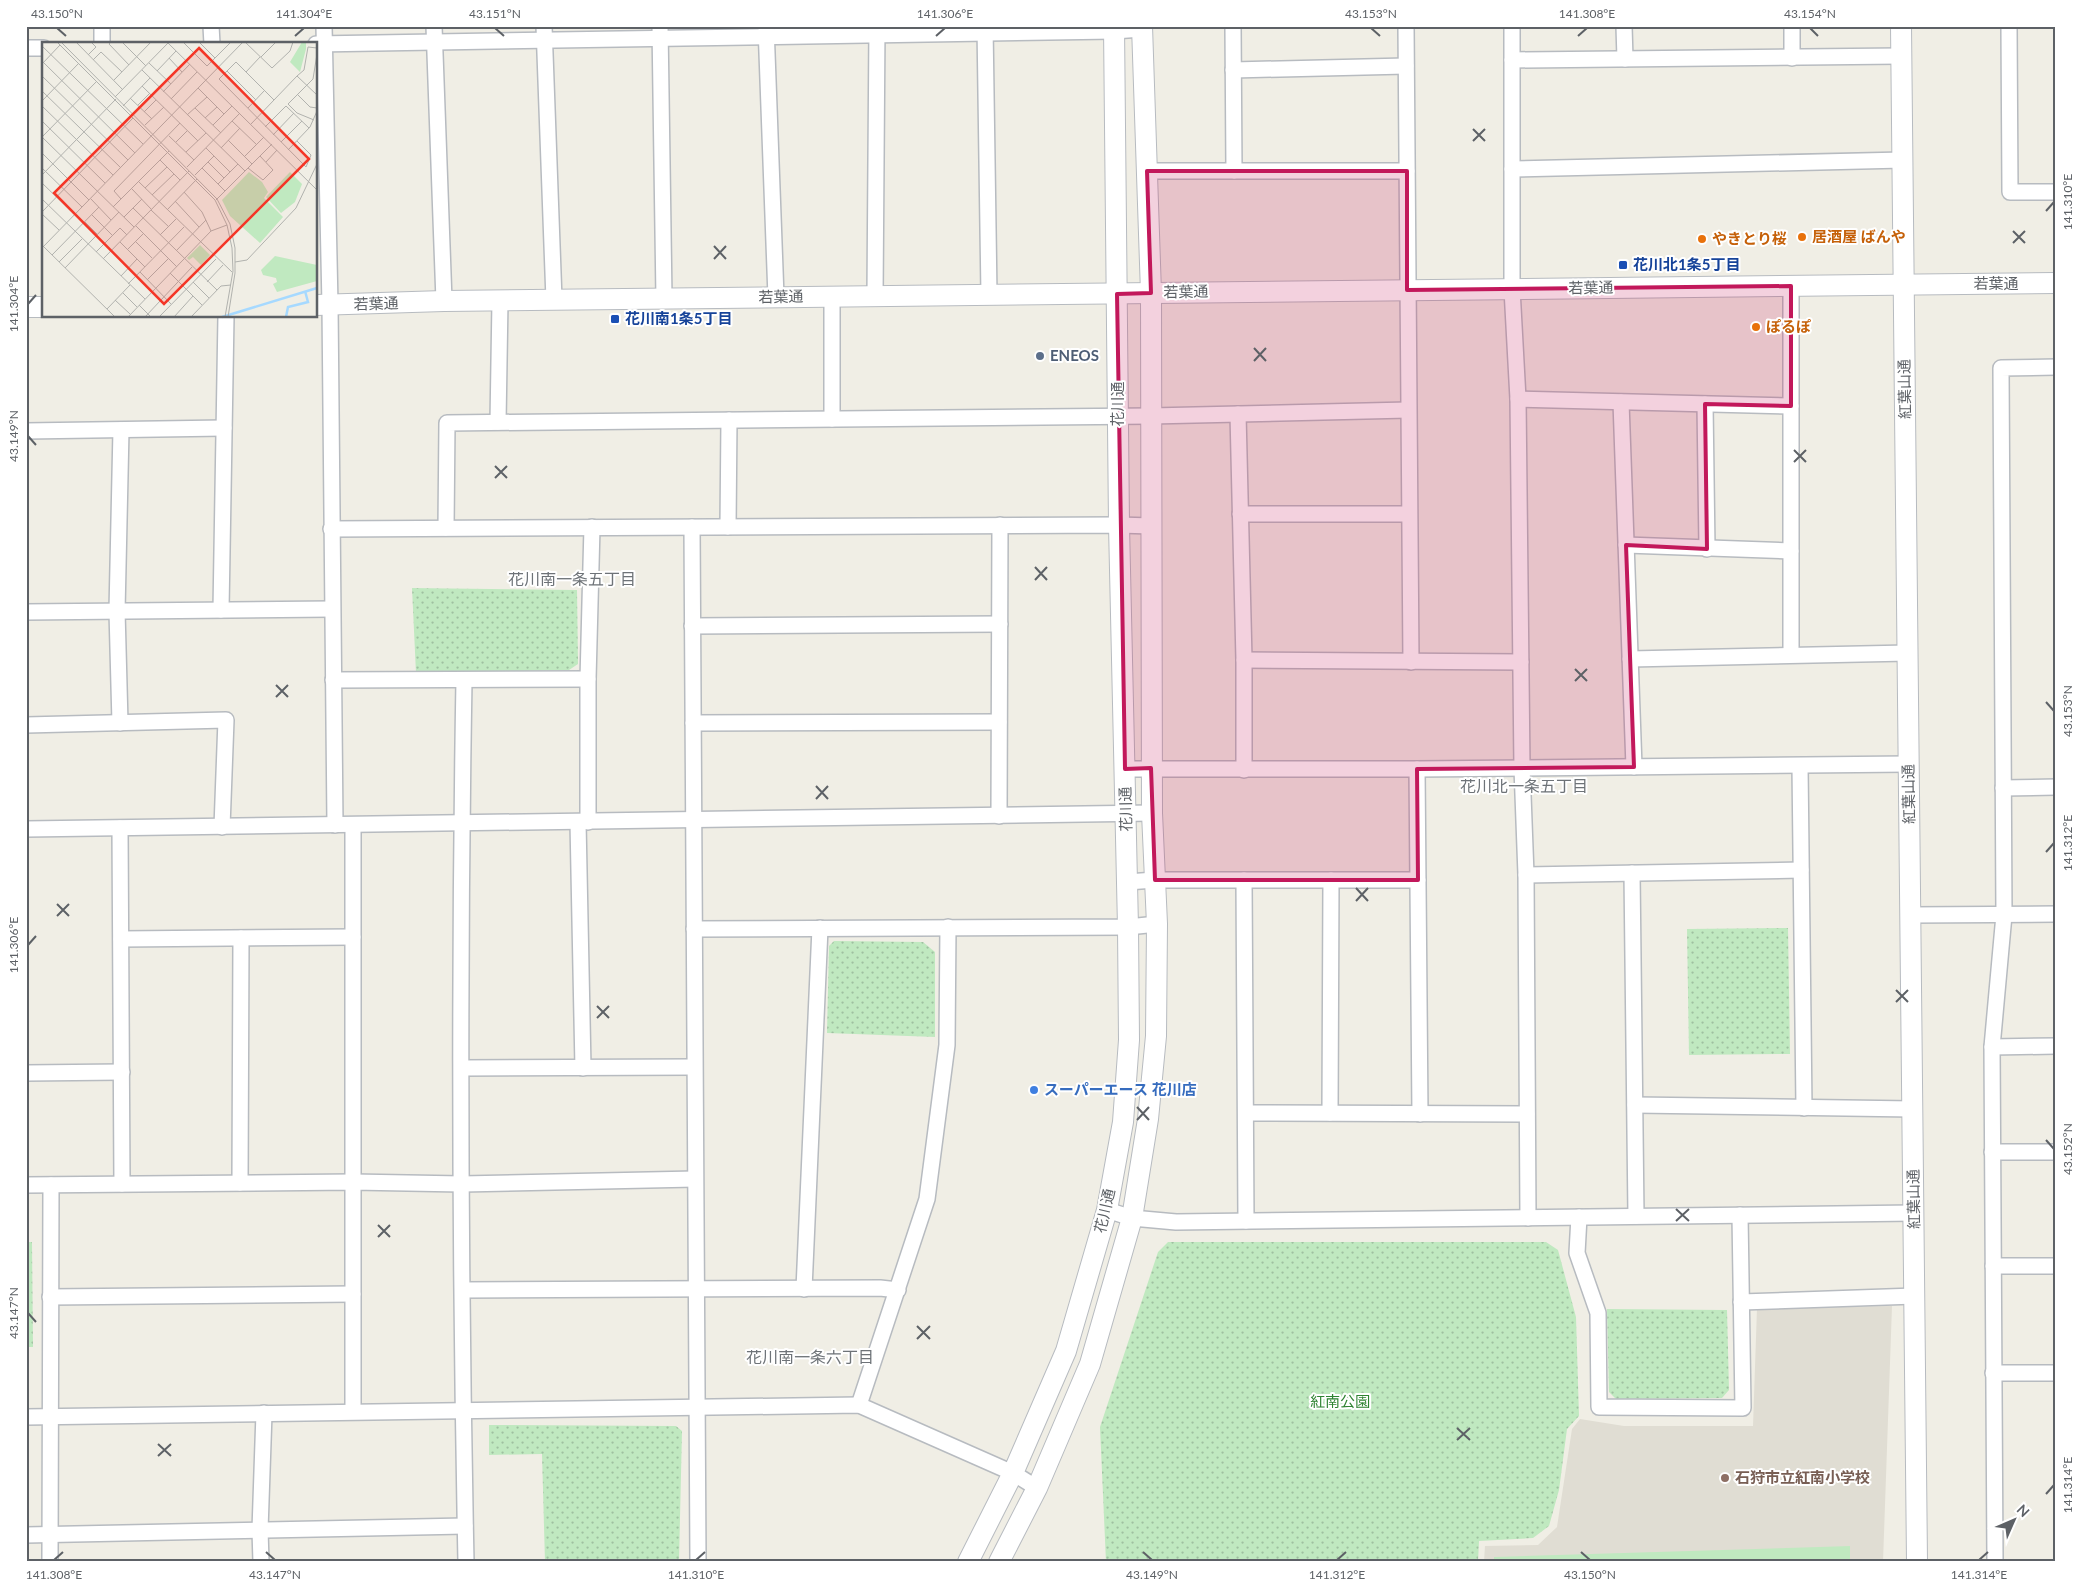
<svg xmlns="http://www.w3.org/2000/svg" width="2082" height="1588" font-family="Lato,'Noto Sans JP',sans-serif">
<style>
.education{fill:#e0ddd3}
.park{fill:url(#park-dots)}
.pitch{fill:#c0e9c0}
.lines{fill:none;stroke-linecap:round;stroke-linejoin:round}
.minor-casing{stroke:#b7bbc0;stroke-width:18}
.tertiary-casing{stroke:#b7bbc0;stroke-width:22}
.minor{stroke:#fff;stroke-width:15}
.tertiary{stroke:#fff;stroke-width:20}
.marked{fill:#c2185b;fill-opacity:0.2;stroke:#c2185b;stroke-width:4;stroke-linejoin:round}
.ticks{fill:none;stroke:#5d6166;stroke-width:2}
.food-dot{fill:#e8710a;stroke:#fff;stroke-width:2}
.transit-dot{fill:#1a4fb4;stroke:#fff;stroke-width:2}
.service-dot{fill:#5c6f8a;stroke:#fff;stroke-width:2}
.shop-dot{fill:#3f7fe0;stroke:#fff;stroke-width:2}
.education-dot{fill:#8d6e63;stroke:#fff;stroke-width:2}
.labels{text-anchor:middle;stroke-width:4;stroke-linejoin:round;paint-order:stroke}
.food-label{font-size:15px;font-weight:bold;fill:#c56008;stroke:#fff;text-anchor:start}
.transit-label{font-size:15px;font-weight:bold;fill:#164399;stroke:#fff;text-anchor:start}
.street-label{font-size:15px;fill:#5d6166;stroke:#fff}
.service-label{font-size:15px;font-weight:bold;fill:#4e5e75;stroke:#fff;text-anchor:start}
.shop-label{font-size:15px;font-weight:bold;fill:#366cbe;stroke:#fff;text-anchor:start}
.park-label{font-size:15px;fill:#2f8332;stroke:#fff}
.education-label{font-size:15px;font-weight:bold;fill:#785e54;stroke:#fff;text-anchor:start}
.neighbourhood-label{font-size:16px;fill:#6e7378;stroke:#fff}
.inset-river{fill:none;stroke:#a6d9ff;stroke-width:2.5}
.inset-road{fill:none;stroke:#b1b2ae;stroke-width:1}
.view{fill:#f43627;fill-opacity:0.15;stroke:#f43627;stroke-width:2.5}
.inset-edge{fill:none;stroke:#5d6166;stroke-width:2.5}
.neatline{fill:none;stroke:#5d6166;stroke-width:2}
.ticks-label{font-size:12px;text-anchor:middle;fill:#5d6166}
</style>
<defs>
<pattern id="park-dots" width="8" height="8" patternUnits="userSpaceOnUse" patternTransform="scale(1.25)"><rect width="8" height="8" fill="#c0e9c0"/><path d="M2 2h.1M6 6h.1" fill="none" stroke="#9fc0a0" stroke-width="1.8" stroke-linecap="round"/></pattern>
</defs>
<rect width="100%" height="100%" fill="#f0eee5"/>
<polygon class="education" points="1892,1306 1883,1562 1484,1562 1485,1546 1538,1545 1557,1527 1572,1429 1580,1419 1624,1426 1753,1426 1757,1308"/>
<g class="park">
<polygon points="412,588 577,590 578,664 569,670 416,673"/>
<polygon points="1788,928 1790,1054 1689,1055 1687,929"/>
<polygon points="834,941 923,942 935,952 935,1037 827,1033 829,946"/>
<polygon points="26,1242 32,1242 33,1347 26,1347"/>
<polygon points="1168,1242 1546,1242 1558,1250 1576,1317 1579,1416 1567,1429 1559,1490 1549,1526 1533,1538 1479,1541 1478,1562 1106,1562 1100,1427 1158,1252"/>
<polygon points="1607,1309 1727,1310 1729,1390 1722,1398 1616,1399 1609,1392"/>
<polygon points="489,1425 676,1426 682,1431 679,1562 545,1562 542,1454 489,1455"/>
</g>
<polygon class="pitch" points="1850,1546 1850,1562 1494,1562 1494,1557"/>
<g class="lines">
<g class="minor-casing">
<g id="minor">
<polyline points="102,26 102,44"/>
<polyline points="211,26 212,44"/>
<polyline points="324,26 330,305 335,825"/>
<polyline points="434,26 444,301"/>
<polyline points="544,26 554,300"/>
<polyline points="660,26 664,299"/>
<polyline points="766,26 776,297"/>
<polyline points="985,26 989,295"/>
<polyline points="1233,26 1234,171"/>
<polyline points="1406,26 1411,662"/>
<polyline points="1512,26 1512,289 1518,399 1522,768 1526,875 1528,1218"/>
<polyline points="1624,26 1625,59"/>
<polyline points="2009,26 2010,192 2056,192"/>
<polyline points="316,44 1114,31 1142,29"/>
<polyline points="26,48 44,48"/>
<polyline points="1792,58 1792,26"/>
<polyline points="1512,60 1901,56"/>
<polyline points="1233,70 1406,66"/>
<polyline points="1512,169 1903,160"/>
<polyline points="1147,171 1407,171"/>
<polyline points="1791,286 1791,654"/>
<polyline points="875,296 877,26"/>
<polyline points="832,297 832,419"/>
<polyline points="1518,399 1791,406"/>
<polyline points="1621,402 1634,767"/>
<polyline points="1705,404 1707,549"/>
<polyline points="1238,414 1244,660 1244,770"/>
<polyline points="498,422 500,301"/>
<polyline points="26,431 224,428"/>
<polyline points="1240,514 1409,514"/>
<polyline points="692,527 698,1562"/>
<polyline points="728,527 729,420"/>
<polyline points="446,528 447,423 1151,416 1408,410"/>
<polyline points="331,529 1119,525 1151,526"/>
<polyline points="1626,545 1791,551"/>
<polyline points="221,610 226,316"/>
<polyline points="26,612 332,609"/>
<polyline points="692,626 1000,624"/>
<polyline points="1630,659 1908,653"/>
<polyline points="1244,660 1521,662"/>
<polyline points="333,680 588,679"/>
<path d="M464,680C459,973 460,1268 466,1562"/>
<polyline points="120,723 117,611 121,430"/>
<polyline points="693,723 999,722"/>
<polyline points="26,725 226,720 222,827"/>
<polyline points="1800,766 1804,1108"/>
<polyline points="1125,769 1417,769 1909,764"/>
<polyline points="1417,769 1420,1114"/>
<polyline points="2003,788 2056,787"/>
<polyline points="999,816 1000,525"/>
<polyline points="578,822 583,1068"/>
<polyline points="588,822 588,679 592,527"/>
<polyline points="353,825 353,1411"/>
<polyline points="120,828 122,1184"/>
<polyline points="26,829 1152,813"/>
<polyline points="1632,873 1636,1216"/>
<polyline points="1526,875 1801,870"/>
<polyline points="1244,880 1246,1221"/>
<polyline points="1127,882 1155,880 1418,880"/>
<polyline points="1911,915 2056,914"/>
<polyline points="694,929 1128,927 1157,924"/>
<polyline points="121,939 353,937"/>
<polyline points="1992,1047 2056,1046"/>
<polyline points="462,1068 694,1067"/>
<polyline points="26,1073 122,1072"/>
<polyline points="1635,1105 1913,1109"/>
<polyline points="1246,1113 1527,1114"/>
<polyline points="1330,1113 1331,880"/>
<polyline points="1992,1152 2056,1152"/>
<polyline points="240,1183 241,938"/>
<polyline points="26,1185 353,1182 462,1184 695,1179"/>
<polyline points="1107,1210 1132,1218 1176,1222 1914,1213"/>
<polyline points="1579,1217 1577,1253 1598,1313 1599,1407 1743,1408 1740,1215"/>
<polyline points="1993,1266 2056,1266"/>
<polyline points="804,1289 820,928"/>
<polyline points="463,1290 880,1288 898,1290"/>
<polyline points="50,1297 353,1294"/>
<polyline points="1741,1302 1915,1296"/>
<polyline points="1993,1373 2056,1373"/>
<polyline points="859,1405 927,1199 947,1045 948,927"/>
<polyline points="26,1417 859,1405 1013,1473 1037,1488"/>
<polyline points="26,1535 465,1526"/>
<polyline points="50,1562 51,1185"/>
<polyline points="261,1562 260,1530 264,1413"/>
<polyline points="1995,1562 1992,1047 2004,915 2001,368 2056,367"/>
</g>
</g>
<g class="tertiary-casing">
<g id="tertiary">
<polyline points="1901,26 1917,1562"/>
<polyline points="316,305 444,301 2056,283"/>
<polyline points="26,307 44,307"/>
<polyline points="968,1562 1013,1473 1066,1351 1107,1210 1123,1122 1129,1040 1128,927 1119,525 1114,26"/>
<polyline points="999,1562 1037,1488 1090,1364 1132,1218 1148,1119 1156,1036 1157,924 1152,813 1151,293 1142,26"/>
</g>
</g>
<use href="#minor" class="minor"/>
<use href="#tertiary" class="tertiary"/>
</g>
<path class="marked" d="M1147,171H1407V290L1791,286V406L1705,404L1707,549L1626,545L1634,767L1417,769L1418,880H1155L1151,768L1125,769L1117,294L1151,293Z"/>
<path class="ticks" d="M57,28L66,36M495,28L504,36M1371,28L1380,36M1810,28L1818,36M295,36L304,28M936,36L945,28M1578,36L1587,28M1473,129L1485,141M1473,141L1485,129M2046,211L2054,202M2013,231L2025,243M2013,243L2025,231M714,246L726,259M714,259L726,246M28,304L36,295M1254,348L1266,361M1254,361L1266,348M28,436L36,445M1794,450L1806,462M1794,462L1806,450M495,466L507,478M495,478L507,466M1035,567L1047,580M1035,580L1047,567M1575,669L1587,681M1575,681L1587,669M276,685L288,697M276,697L288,685M2046,702L2054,711M816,786L828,799M816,799L828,786M2046,852L2054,843M1356,888L1368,901M1356,901L1368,888M57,904L69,916M57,916L69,904M28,945L36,936M1896,990L1908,1002M1896,1002L1908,990M597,1006L609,1018M597,1018L609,1006M1137,1107L1149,1120M1137,1120L1149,1107M2046,1140L2054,1149M1676,1209L1689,1221M1676,1221L1689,1209M378,1225L390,1237M378,1237L390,1225M28,1313L36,1322M917,1326L930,1339M917,1339L930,1326M1457,1428L1470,1440M1457,1440L1470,1428M158,1444L171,1456M158,1456L171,1444M2046,1494L2054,1485M266,1552L275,1560M1143,1552L1152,1560M1581,1552L1590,1560M54,1560L63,1552M696,1560L705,1552M1337,1560L1346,1552M1979,1560L1988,1552"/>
<g class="food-dot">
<circle cx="1802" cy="237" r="5"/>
<circle cx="1702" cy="239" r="5"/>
<circle cx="1756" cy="327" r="5"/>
</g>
<g class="transit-dot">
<rect x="1618" y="260" width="10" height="10" rx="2.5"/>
<rect x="610" y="314" width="10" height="10" rx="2.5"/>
</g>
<circle class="service-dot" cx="1040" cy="356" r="5"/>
<circle class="shop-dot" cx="1034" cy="1090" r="5"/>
<circle class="education-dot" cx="1725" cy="1478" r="5"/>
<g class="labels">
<g class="food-label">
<text x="1812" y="242">居酒屋 ばんや</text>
<text x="1712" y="244">やきとり桜</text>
<text x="1766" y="332">ぽるぽ</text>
</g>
<g class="transit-label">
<text x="1633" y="270">花川北1条5丁目</text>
<text x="625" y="324">花川南1条5丁目</text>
</g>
<g class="street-label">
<text x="1996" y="289">若葉通</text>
<text transform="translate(1591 288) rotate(-1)" y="5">若葉通</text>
<text transform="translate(1186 292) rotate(-1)" y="5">若葉通</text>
<text transform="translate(781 297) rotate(-1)" y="5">若葉通</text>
<text transform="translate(376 304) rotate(-2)" y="5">若葉通</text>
<text transform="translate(1905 389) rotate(-91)" y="5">紅葉山通</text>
<text transform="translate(1118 404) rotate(-90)" y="5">花川通</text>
<text transform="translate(1909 794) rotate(-91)" y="5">紅葉山通</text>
<text transform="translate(1126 809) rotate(-91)" y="5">花川通</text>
<text transform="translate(1914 1199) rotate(-91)" y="5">紅葉山通</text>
<text transform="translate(1105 1211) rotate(-77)" y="5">花川通</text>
</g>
<g class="service-label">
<text x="1050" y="361">ENEOS</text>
</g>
<g class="shop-label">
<text x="1044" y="1095">スーパーエース 花川店</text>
</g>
<g class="park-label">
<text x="1340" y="1407">紅南公園</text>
</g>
<g class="education-label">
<text x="1735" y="1483">石狩市立紅南小学校</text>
</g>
<g class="neighbourhood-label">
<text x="572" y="585">花川南一条五丁目</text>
<text x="1524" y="792">花川北一条五丁目</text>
<text x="810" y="1363">花川南一条六丁目</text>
</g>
</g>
<g transform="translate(42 42)">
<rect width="275" height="275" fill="#f0eee5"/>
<path d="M233,214L275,223V239L235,250L231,242L235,240L234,236L221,233L219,228Z" fill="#c0e9c0"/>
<path d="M260,0H264V7L258,30L248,20ZM207,130L220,140L226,150L222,156L241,175L218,201L188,174L180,158ZM158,203L168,213L159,223L151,215L147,218L145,216Z" fill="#c0e9c0"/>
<path d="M248,130L260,142L253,160L239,171L224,155Z" fill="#c0e9c0"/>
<path class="inset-river" d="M180,275L275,246M244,275L246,265L266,260L263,249"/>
<path class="inset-road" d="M15,0L173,158L185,183L190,206L191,229L183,275M19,0L175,157L188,182L193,206V231L186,275M34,0L81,48M69,0L67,2L87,23M80,0L104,24M125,0L275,148M141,0L165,24L189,0M157,0L173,16M203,0L230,26L248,9L251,0M0,4L101,102M46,13L54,5L49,0M219,15L234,0M127,16L140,30M51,18L59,10L80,30M0,19L93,111M107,21L129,42M0,22L18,3M100,28L203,129M115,29L134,9M185,29L214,58M204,30L218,15M0,34L86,118M255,34L262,28L266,5L275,6M72,38L109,0M100,44L156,99M156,46L182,72M0,49L79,126M121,50L148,22M255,52L268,65L275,66M73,55L127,0M88,56L110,77M129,57L155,30M232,58L194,20L177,37L264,125L269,113L255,99M0,59L37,21M96,63L108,51M0,64L71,133M81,64L108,36M153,66L179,91M206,66L222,49M102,70L114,58M145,73L165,55M163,76L175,65M272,78L255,71L246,62L271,37L275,12M0,79L63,141M190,79L215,103M209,82L255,34L275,53M103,83L122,65M171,83L190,64M223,85L244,64L267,86M231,93L252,71M127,94L152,118M0,95L92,185M0,95L55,39M186,98L210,122M134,100L145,89M239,100L260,79M164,106L188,130M179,106L198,86M246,108L268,85L275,69M144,110L164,91M0,111L47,158M203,114L222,95M118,118L138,138M166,120L182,136M224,120L235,108M145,125L198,71M0,126L40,165M160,126L183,149M206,126L221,138L231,128L218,114M0,133L74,57M153,133L172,114M97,140L190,230M0,141L33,173M176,142L196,122M103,146L125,125M90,147L109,167M142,150L160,170L169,189M110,153L132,132M0,157L103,257M49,157L69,178M79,157L72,149L138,81M174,158L230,102M133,159L157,185M71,165L127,109M91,166L175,248M109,168L127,185M125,168L155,137M0,170L91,76M0,172L17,188M50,173L70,193M82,175L100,157M43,180L55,192M94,184L135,225M118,193L134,177M78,200L103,225M94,200L110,216M0,203L73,275M0,206L201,0M85,208L101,192M70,209L87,226M134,209L164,178M54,210L78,186L85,193M10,213L57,165M61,217L147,129M17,220L40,197M193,220L205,218L254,166L275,122M23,226L77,170M98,230L129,262M128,231L160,263M79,234L95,217M105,238L126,217M151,240L167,256M165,240L181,223M86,242L142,185M81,251L95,265M73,258L88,272M97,263L109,275M65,267L88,243M86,275L169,189L185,183M103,275L150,225M117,275L174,217M132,275L151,254M149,275L179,244L189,243"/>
<path class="view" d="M157,6L267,117L122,262L12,151Z"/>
<rect width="275" height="275" class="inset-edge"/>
</g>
<rect width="2082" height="1588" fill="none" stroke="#ffffff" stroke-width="55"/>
<g transform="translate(2014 1520) rotate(45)" stroke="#ffffff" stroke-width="4" paint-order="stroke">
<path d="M0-4L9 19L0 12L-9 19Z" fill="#5d6166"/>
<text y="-8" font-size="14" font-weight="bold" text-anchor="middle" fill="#5d6166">N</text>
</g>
<rect x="28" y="28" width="2026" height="1532" class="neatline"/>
<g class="ticks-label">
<text x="57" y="18">43.150°N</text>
<text x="304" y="18">141.304°E</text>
<text x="495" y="18">43.151°N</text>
<text x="945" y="18">141.306°E</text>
<text x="1371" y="18">43.153°N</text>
<text x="1587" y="18">141.308°E</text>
<text x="1810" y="18">43.154°N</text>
<text transform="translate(2068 202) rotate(-90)" y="4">141.310°E</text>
<text transform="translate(14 304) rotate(-90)" y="4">141.304°E</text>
<text transform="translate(14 436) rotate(-90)" y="4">43.149°N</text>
<text transform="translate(2068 711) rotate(-90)" y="4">43.153°N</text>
<text transform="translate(2068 843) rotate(-90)" y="4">141.312°E</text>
<text transform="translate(14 945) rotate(-90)" y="4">141.306°E</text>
<text transform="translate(2068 1149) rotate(-90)" y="4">43.152°N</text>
<text transform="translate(14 1313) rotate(-90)" y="4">43.147°N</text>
<text transform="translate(2068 1485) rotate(-90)" y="4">141.314°E</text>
<text x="54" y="1579">141.308°E</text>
<text x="275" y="1579">43.147°N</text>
<text x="696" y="1579">141.310°E</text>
<text x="1152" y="1579">43.149°N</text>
<text x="1337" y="1579">141.312°E</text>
<text x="1590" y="1579">43.150°N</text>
<text x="1979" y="1579">141.314°E</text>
</g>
</svg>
